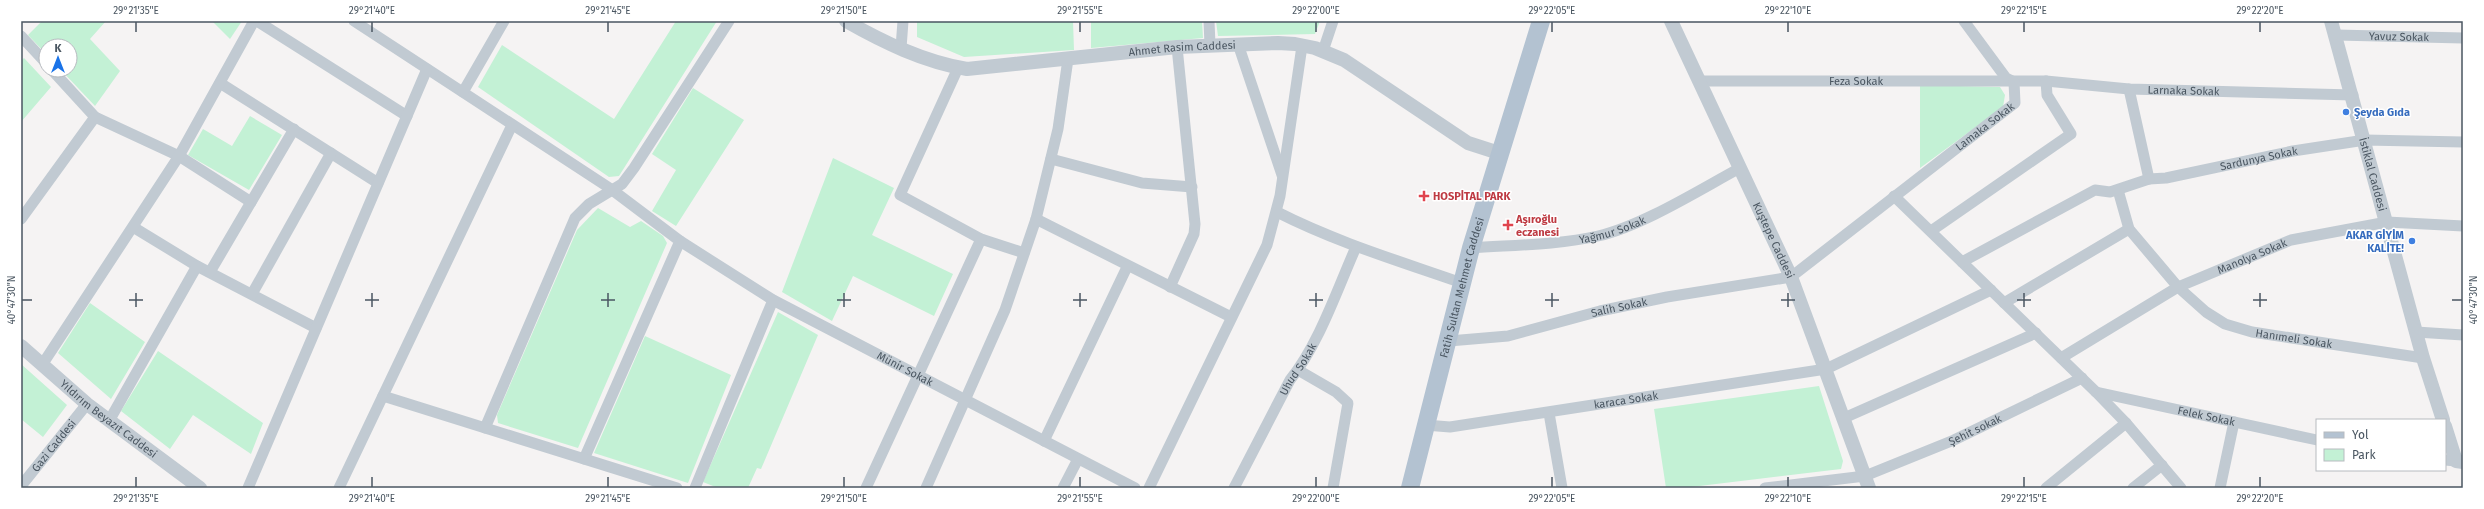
<svg xmlns="http://www.w3.org/2000/svg" width="2484" height="509" viewBox="0 0 2484 509" font-family="'Fira Sans',sans-serif">
<style>
.green{fill:#c3f1d5}
.lines{fill:none;stroke-linecap:round;stroke-linejoin:round}
.minor{stroke:#c1cad2;stroke-width:11}
.tertiary{stroke:#c1cad2;stroke-width:14}
.primary{stroke:#b3c2d1;stroke-width:18}
.ticks{fill:none;stroke:#4a5661;stroke-width:1.5}
.shop-dot{fill:#3f7fe0;stroke:#fff;stroke-width:1.5}
.health-dot{fill:#e0444e;stroke:#fff;stroke-width:1.5}
.labels{text-anchor:middle;dominant-baseline:central;stroke-width:3;stroke-linejoin:round;paint-order:stroke}
.street-label{font-size:11px;fill:#4a5661;stroke:#fff}
.shop-label{font-size:11px;font-weight:bold;fill:#366cbe;stroke:#fff;text-anchor:start}
.health-label{font-size:11px;font-weight:bold;fill:#be3a42;stroke:#fff;text-anchor:start}
.neatline{fill:none;stroke:#4a5661;stroke-width:1.5}
.ticks-label{font-size:10px;text-anchor:middle;fill:#4a5661}
</style>
<rect width="100%" height="100%" fill="#f5f3f3"/>
<path class="green" d="M 42,21 L 106,21 L 90,39 L 120,71 L 95,106 L 61,70 L 70,70 L 70,46 L 46,46 L 46,54 L 28,35 Z
M 212,21 L 242,21 L 230,39 Z
M 676,21 L 717,21 L 619,176 L 609,177 L 478,87 L 502,45 L 614,119 Z
M 917,21 L 1073,21 L 1074,50 L 964,57 L 917,37 Z
M 1091,21 L 1202,21 L 1203,38 L 1091,48 Z
M 1216,21 L 1320,21 L 1315,34 L 1218,36 Z
M 24,58 L 51,87 L 21,122 L 21,61 Z
M 1920,85 L 2000,87 L 2005,95 L 2003,107 L 1920,168 Z
M 693,88 L 744,120 L 676,226 L 652,211 L 676,170 L 652,154 Z
M 250,116 L 282,135 L 249,190 L 188,155 L 203,129 L 232,146 Z
M 833,158 L 894,188 L 872,235 L 953,274 L 934,316 L 853,276 L 832,321 L 782,292 Z
M 598,208 L 630,227 L 641,221 L 663,236 L 667,243 L 578,448 L 498,423 L 497,415 L 577,230 Z
M 90,303 L 145,342 L 111,399 L 58,353 Z
M 778,312 L 818,335 L 761,469 L 757,468 L 748,488 L 718,488 L 703,482 Z
M 645,336 L 731,375 L 688,483 L 594,453 Z
M 158,351 L 263,423 L 251,454 L 193,415 L 170,449 L 121,411 Z
M 21,364 L 67,405 L 43,437 L 21,419 Z
M 1819,386 L 1843,461 L 1841,469 L 1683,488 L 1666,488 L 1654,409 Z"/>
<g class="lines">
<g class="minor">
<path d="M 257,21 L 407,116"/>
<path d="M 354,21 L 611,189 L 680,241 L 584,459"/>
<path d="M 1209,21 L 1210,45"/>
<path d="M 1964,21 L 2006,78 L 2014,82"/>
<path id="s1" d="M 2336,35 L 2463,38"/>
<path d="M 21,36 L 46,63"/>
<path d="M 1238,44 L 1282,175"/>
<path d="M 901,48 L 903,21"/>
<path d="M 1323,51 L 1333,21"/>
<path d="M 958,68 L 900,195 L 981,239 L 1024,253"/>
<path d="M 52,70 L 95,117 L 179,156 L 251,202"/>
<path id="s2" d="M 1699,81 L 2046,81 L 2129,89 L 2353,95"/>
<path d="M 220,83 L 378,183"/>
<path id="s3" d="M 2129,89 L 2149,179 L 2166,178 L 2293,151 L 2365,140 L 2463,142"/>
<path d="M 463,92 L 504,21"/>
<path d="M 1051,159 L 1142,183 L 1192,187"/>
<path id="s4" d="M 2118,190 L 2129,229 L 2178,287 L 2206,312 L 2225,324 L 2252,332 L 2423,358"/>
<path d="M 1894,196 L 2096,392 L 2126,423 L 2181,488"/>
<path d="M 1277,212 C 1336,242 1399,261 1462,283"/>
<path d="M 21,219 L 95,117"/>
<path d="M 1036,219 L 1231,317"/>
<path d="M 133,227 L 197,266 L 316,328"/>
<path d="M 1931,231 L 2071,134 L 2047,95 L 2046,81"/>
<path id="s5" d="M 680,241 L 773,300 L 1135,488"/>
<path id="s6" d="M 1471,248 C 1513,245 1557,245 1598,236 C 1642,226 1699,190 1740,168"/>
<path d="M 1962,262 L 2095,190 L 2110,192 L 2149,179"/>
<path d="M 210,272 L 294,129"/>
<path d="M 1170,287 L 1194,234 L 1195,224 L 1177,47"/>
<path d="M 252,294 L 331,153"/>
<path d="M 2004,303 L 2129,229"/>
<path d="M 2416,332 L 2463,335"/>
<path id="s7" d="M 1449,341 L 1508,336 L 1600,311 L 1667,297 L 1791,277 L 2015,103 L 2014,82"/>
<path id="s8" d="M 2061,358 L 2178,287 L 2291,240 L 2387,222 L 2463,226"/>
<path d="M 42,365 L 179,156 L 254,21"/>
<path d="M 1298,370 L 1336,392 L 1348,403 L 1333,488"/>
<path id="s9" d="M 2096,392 L 2317,440"/>
<path d="M 383,396 L 677,488"/>
<path d="M 1549,413 L 1562,488"/>
<path d="M 1844,418 L 2036,333"/>
<path d="M 109,421 L 197,266"/>
<path id="s10" d="M 1425,425 L 1450,427 L 1826,369 L 1991,290"/>
<path d="M 485,428 L 575,218 L 589,204 L 622,184 L 634,168 L 729,21"/>
<path d="M 1044,441 L 1127,267"/>
<path d="M 2445,460 L 2456,461"/>
<path id="s11" d="M 21,486 L 87,404"/>
<path d="M 248,488 L 427,69"/>
<path d="M 339,488 L 512,125"/>
<path d="M 695,488 L 773,300"/>
<path d="M 866,488 L 981,239"/>
<path d="M 926,488 L 1005,310 L 1036,219 L 1058,129 L 1068,59"/>
<path d="M 1063,488 L 1078,459"/>
<path d="M 1149,488 L 1267,245 L 1280,196 L 1302,46"/>
<path id="s12" d="M 1234,488 L 1290,380 C 1319,344 1337,290 1356,247"/>
<path id="s13" d="M 1765,488 L 1865,476 L 1954,440 L 2082,378"/>
<path d="M 2046,488 L 2126,423"/>
<path d="M 2133,488 L 2162,465"/>
<path d="M 2220,488 L 2234,422"/>
</g>
<g class="tertiary">
<path id="s14" d="M 846,21 C 883,42 924,62 967,69 L 1177,47 L 1278,43 L 1295,44 L 1315,48 L 1344,60 L 1468,143 L 1499,153"/>
<path id="s15" d="M 1671,21 L 1791,277 L 1869,488"/>
<path id="s16" d="M 2331,21 L 2423,358 L 2443,420"/>
<path id="s17" d="M 21,346 L 87,404 L 200,488"/>
<path d="M 2445,426 L 2456,461 L 2463,462"/>
</g>
<path class="primary" id="s18" d="M 1410,488 L 1471,248 L 1541,21"/>
</g>
<path class="ticks" d="M 136,22 L 136,32M 372,22 L 372,32M 608,22 L 608,32M 844,22 L 844,32M 1080,22 L 1080,32M 1316,22 L 1316,32M 1552,22 L 1552,32M 1788,22 L 1788,32M 2024,22 L 2024,32M 2260,22 L 2260,32M 136,293 L 136,307M 372,293 L 372,307M 608,293 L 608,307M 844,293 L 844,307M 1080,293 L 1080,307M 1316,293 L 1316,307M 1552,293 L 1552,307M 1788,293 L 1788,307M 2024,293 L 2024,307M 2260,293 L 2260,307M 22,300 L 32,300M 129,300 L 143,300M 365,300 L 379,300M 601,300 L 615,300M 837,300 L 851,300M 1073,300 L 1087,300M 1309,300 L 1323,300M 1545,300 L 1559,300M 1781,300 L 1795,300M 2017,300 L 2031,300M 2253,300 L 2267,300M 2452,300 L 2462,300M 136,477 L 136,487M 372,477 L 372,487M 608,477 L 608,487M 844,477 L 844,487M 1080,477 L 1080,487M 1316,477 L 1316,487M 1552,477 L 1552,487M 1788,477 L 1788,487M 2024,477 L 2024,487M 2260,477 L 2260,487"/>
<g class="shop-dot">
<circle cx="2346" cy="112" r="4"/>
<circle cx="2412" cy="241" r="4"/>
</g>
<g class="health-dot">
<path d="M1422 190h4v4h4v4h-4v4h-4v-4h-4v-4h4z"/>
<path d="M1506 219h4v4h4v4h-4v4h-4v-4h-4v-4h4z"/>
</g>
<g class="labels">
<g class="street-label">
<text stroke="none"><textPath href="#s1" startOffset="63">Yavuz Sokak</textPath></text>
<text stroke="none"><textPath href="#s14" startOffset="347">Ahmet Rasim Caddesi</textPath></text>
<text stroke="none"><textPath href="#s2" startOffset="157">Feza Sokak</textPath></text>
<text stroke="none"><textPath href="#s2" startOffset="485">Larnaka Sokak</textPath></text>
<text stroke="none"><textPath href="#s7" startOffset="594">Lamaka Sokak</textPath></text>
<text stroke="none"><textPath href="#s3" startOffset="204">Sardunya Sokak</textPath></text>
<text stroke="none"><textPath href="#s16" startOffset="159">İstiklal Caddesi</textPath></text>
<text stroke="none"><textPath href="#s6" startOffset="143">Yağmur Sokak</textPath></text>
<text stroke="none"><textPath href="#s15" startOffset="242">Kuştepe Caddesi</textPath></text>
<text stroke="none"><textPath href="#s8" startOffset="217">Manolya Sokak</textPath></text>
<text stroke="none"><textPath href="#s18" startOffset="207">Fatih Sultan Mehmet Caddesi</textPath></text>
<text stroke="none"><textPath href="#s7" startOffset="174">Salih Sokak</textPath></text>
<text stroke="none"><textPath href="#s4" startOffset="247">Hanımeli Sokak</textPath></text>
<text stroke="none"><textPath href="#s12" startOffset="135">Uhud Sokak</textPath></text>
<text stroke="none"><textPath href="#s5" startOffset="259">Münir Sokak</textPath></text>
<text stroke="none"><textPath href="#s10" startOffset="203">karaca Sokak</textPath></text>
<text stroke="none"><textPath href="#s9" startOffset="113">Felek Sokak</textPath></text>
<text stroke="none"><textPath href="#s17" startOffset="114">Yıldırım Beyazıt Caddesi</textPath></text>
<text stroke="none"><textPath href="#s13" startOffset="220">Şehit sokak</textPath></text>
<text stroke="none"><textPath href="#s11" startOffset="52">Gazi Caddesi</textPath></text>
</g>
<g class="shop-label">
<text x="2354" y="112">Şeyda Gıda</text>
<text x="2404" y="235" text-anchor="end">AKAR GİYİM<tspan x="2404" dy="13">KALİTE!</tspan></text>
</g>
<g class="health-label">
<text x="1433" y="196">HOSPİTAL PARK</text>
<text x="1516" y="219">Aşıroğlu<tspan x="1516" dy="13">eczanesi</tspan></text>
</g>
</g>
<rect width="2484" height="509" fill="none" stroke="#ffffff" stroke-width="44"/>
<rect x="2316" y="419" width="130" height="52" fill="#ffffff" stroke="#b7bbc0"/>
<rect x="2324" y="432" width="20" height="6" fill="#b3c2d1" stroke="#b7bbc0"/>
<text x="2352" y="439" font-size="12" fill="#4a5661">Yol</text>
<rect x="2324" y="449" width="20" height="12" fill="#c3f1d5" stroke="#b7bbc0"/>
<text x="2352" y="459" font-size="12" fill="#4a5661">Park</text>
<g transform="translate(58 58)"><circle r="19" fill="#ffffff" stroke="#b7bbc0"/>
<path d="M0-3L7 15L0 10L-7 15Z" fill="#1a73e8"/>
<text y="-6" font-size="11" font-weight="bold" text-anchor="middle" fill="#4a5661">K</text>
</g>
<rect x="22" y="22" width="2440" height="465" class="neatline"/>
<g class="ticks-label">
<text x="136" y="14">29°21'35"E</text>
<text x="372" y="14">29°21'40"E</text>
<text x="608" y="14">29°21'45"E</text>
<text x="844" y="14">29°21'50"E</text>
<text x="1080" y="14">29°21'55"E</text>
<text x="1316" y="14">29°22'00"E</text>
<text x="1552" y="14">29°22'05"E</text>
<text x="1788" y="14">29°22'10"E</text>
<text x="2024" y="14">29°22'15"E</text>
<text x="2260" y="14">29°22'20"E</text>
<text transform="translate(11 300) rotate(-90)" y="4">40°47'30"N</text>
<text transform="translate(2473 300) rotate(-90)" y="4">40°47'30"N</text>
<text x="136" y="502">29°21'35"E</text>
<text x="372" y="502">29°21'40"E</text>
<text x="608" y="502">29°21'45"E</text>
<text x="844" y="502">29°21'50"E</text>
<text x="1080" y="502">29°21'55"E</text>
<text x="1316" y="502">29°22'00"E</text>
<text x="1552" y="502">29°22'05"E</text>
<text x="1788" y="502">29°22'10"E</text>
<text x="2024" y="502">29°22'15"E</text>
<text x="2260" y="502">29°22'20"E</text>
</g>
</svg>
